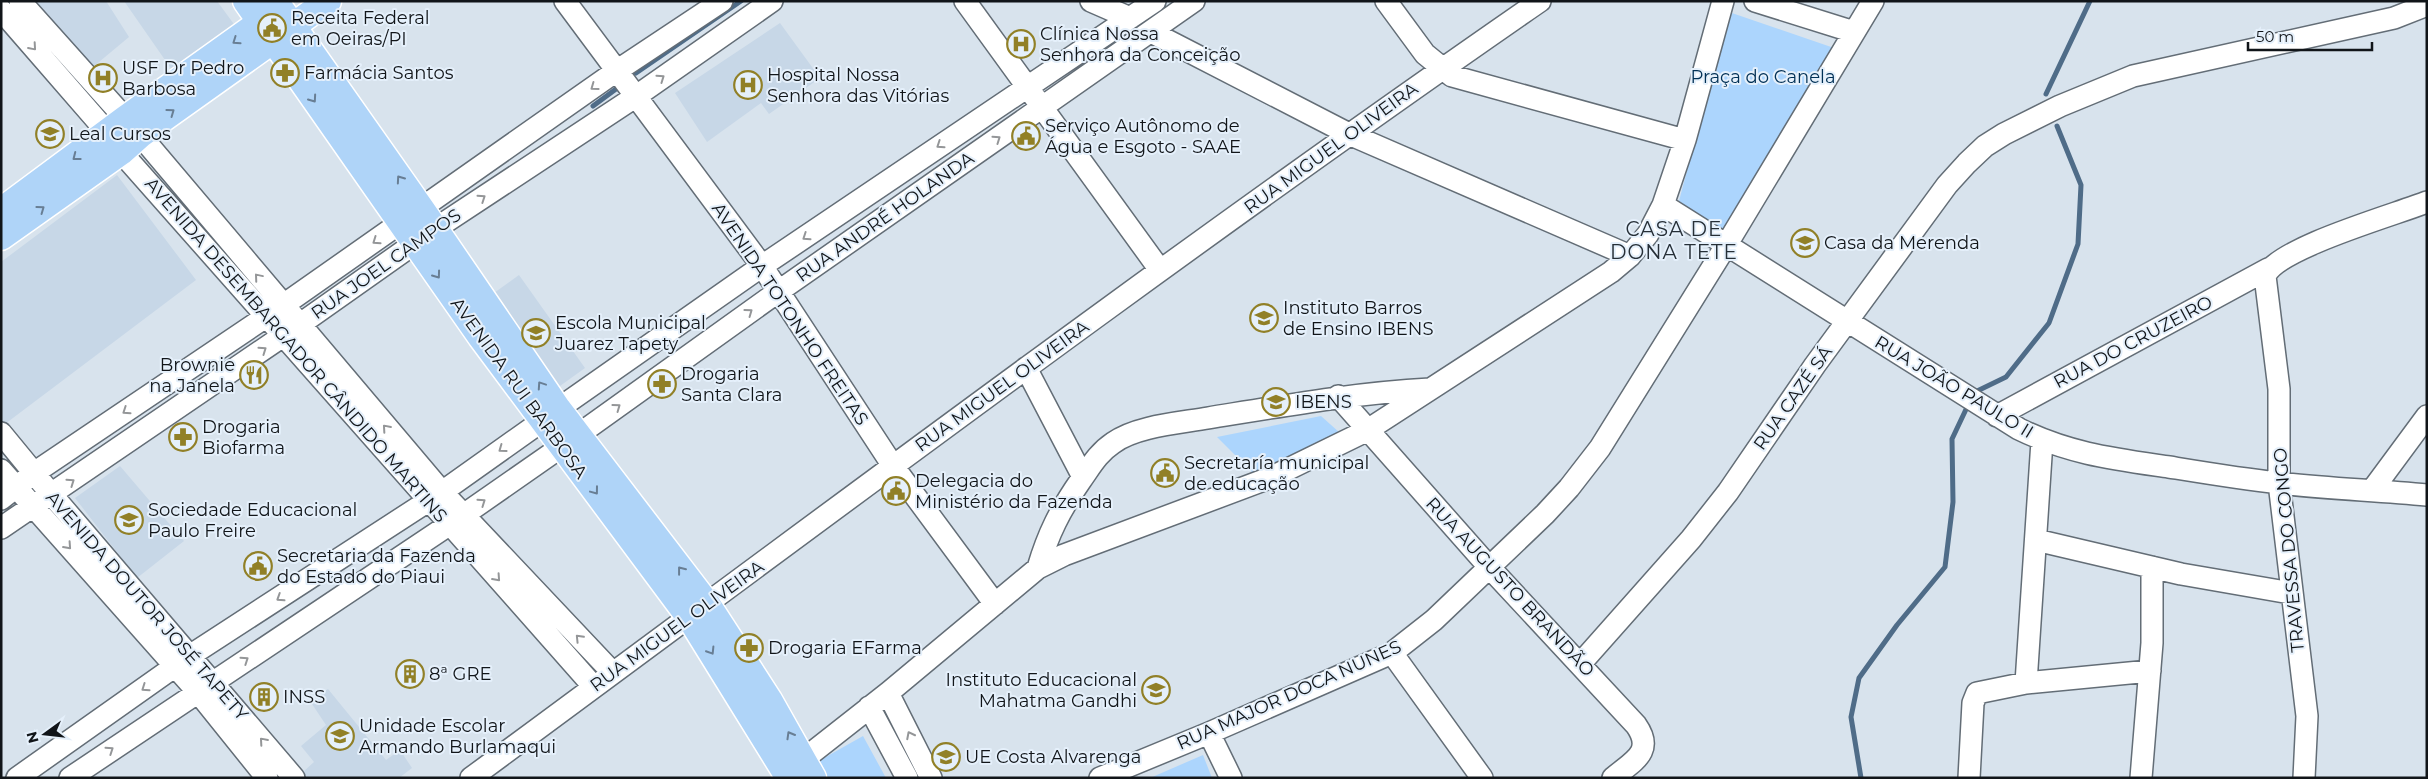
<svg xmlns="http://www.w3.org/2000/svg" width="2428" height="779" viewBox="0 0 2428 779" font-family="Montserrat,sans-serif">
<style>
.built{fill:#c7d7e7}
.green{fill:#acd5fd}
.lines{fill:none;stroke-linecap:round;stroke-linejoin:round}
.stream{stroke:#4f6c88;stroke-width:5}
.minor-casing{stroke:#636d76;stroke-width:24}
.major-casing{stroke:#fff;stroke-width:29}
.minor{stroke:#fff;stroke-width:21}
.major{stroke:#afd4f8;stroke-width:26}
.oneway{stroke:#687e94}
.oneway2{stroke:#949698}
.labels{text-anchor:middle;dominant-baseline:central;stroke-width:4;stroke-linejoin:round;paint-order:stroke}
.poi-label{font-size:18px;fill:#111519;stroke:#e5f0fb;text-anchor:start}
.park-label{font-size:18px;fill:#003055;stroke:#e5f0fb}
.street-label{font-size:18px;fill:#111519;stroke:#e5f0fb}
.quarter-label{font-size:20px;letter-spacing:1px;fill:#262f37;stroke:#e5f0fb}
</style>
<rect width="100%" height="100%" fill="#d8e3ed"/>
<path class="built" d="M 25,1 L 106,1 L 129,37 L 87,72 Z
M 124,1 L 217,1 L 236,27 L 172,70 Z
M 780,23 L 820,78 L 769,114 L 761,103 L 707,142 L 675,93 Z
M 117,175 L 196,280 L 1,427 L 1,262 Z
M 519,275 L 585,368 L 553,391 L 487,298 Z
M 120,466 L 184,541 L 137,578 L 75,498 Z
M 328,689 L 386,760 L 400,750 L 412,768 L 399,778 L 307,778 L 303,772 L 314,762 L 301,746 L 326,725 L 310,701 Z"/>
<path class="green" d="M 1729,12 L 1837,49 L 1726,236 L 1679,201 Z
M 1321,416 L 1349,441 L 1258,478 L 1217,437 Z
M 863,736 L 886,778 L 814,778 L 808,767 Z
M 1203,755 L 1212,778 L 1150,778 Z"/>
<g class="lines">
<path class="stream" d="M 636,73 L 741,1
M 2046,94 L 2090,1
M 593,106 L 616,89
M 1973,393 L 2006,377 L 2049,323 L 2078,244 L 2081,185 L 2057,126
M 1861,778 L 1851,717 L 1859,678 L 1897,625 L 1945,567 L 1953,502 L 1952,439 L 1969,403"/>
<defs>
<path id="minor" d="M 20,1 L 140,135 L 442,492 L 613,673
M 565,1 L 762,266 L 893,466 L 995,604
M 965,1 L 1160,270
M 1091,1 L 1130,18
M 1386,1 L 1425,54 L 1452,76 L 1685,140
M 1755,1 L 1854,32
M 1,10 L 107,132 L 121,152 L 594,687
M 1151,32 L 1349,134 L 1630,256
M 1663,205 L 2019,429 C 2070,454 2114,459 2169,467 C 2206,473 2242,479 2279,483 C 2328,489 2377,490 2427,495
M 1026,368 L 1083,477
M 1338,396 L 1490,568 L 1636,725 C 1655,752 1633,761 1613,778
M 558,409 L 762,266 L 1155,1
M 1997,416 L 2268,269
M 1,433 L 52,495 L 294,778
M 578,435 L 779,291 L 1194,1
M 1,470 L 197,691 L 267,778
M 2373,489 L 2427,416
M 1,499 L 34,473 L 282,306 L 615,72 L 722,1
M 1,528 L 299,325 L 435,229 L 635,97 L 772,1
M 2036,540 L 2181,574 L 2291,593
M 1038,568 C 1048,534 1060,510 1081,480 C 1091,466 1098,453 1113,443 C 1136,426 1180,423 1208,418 C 1282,406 1355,393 1430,389
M 1392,653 L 1482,778
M 1581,663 L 1691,539 L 1728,492 L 1815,365 L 1947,185 L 1967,163 L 1985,146 L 2004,134 L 2060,106 L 2133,76 L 2394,18 L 2427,5
M 2026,683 L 2042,441
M 888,693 L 931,778
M 869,707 L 907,778
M 1209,733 L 1231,778
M 790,770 L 888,693 L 1038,568 L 1064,555 L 1272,477 L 1366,431 L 1611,272 L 1630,256 L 1648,234 L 1663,205 L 1685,140 L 1723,1
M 17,778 L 191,655 L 442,492 L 542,421
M 70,778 L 462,516 L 561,447
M 471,778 C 825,517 1177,252 1540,1
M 1100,778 L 1209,733 L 1392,653 L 1434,620 L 1545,514 L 1569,488 L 1600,448 L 1727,244 L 1873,1
M 1969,778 L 1973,703 L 1977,693 L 2026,683 L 2150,671
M 2141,778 L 2152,643 L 2152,567
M 2304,778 L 2307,716 L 2279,483 L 2279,389 L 2265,276 C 2277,248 2394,215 2427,202"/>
<path id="major" d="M 246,1 L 481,337 L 690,618 L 789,778
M 275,1 L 422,210 L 558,409 L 707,604 L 769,700 L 813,778
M 1,211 L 125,119 L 275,12
M 1,237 L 121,152 L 140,135 L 328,1"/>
</defs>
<use href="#minor" class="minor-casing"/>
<use href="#major" class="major-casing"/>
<use href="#minor" class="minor"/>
<use href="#major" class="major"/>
</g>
<defs><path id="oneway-chevron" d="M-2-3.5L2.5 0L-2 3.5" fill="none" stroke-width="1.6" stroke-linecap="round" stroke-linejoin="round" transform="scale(1.25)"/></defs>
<g class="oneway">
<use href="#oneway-chevron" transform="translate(236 41) rotate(145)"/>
<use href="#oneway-chevron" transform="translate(313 99) rotate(55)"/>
<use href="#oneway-chevron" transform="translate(171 112) rotate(-36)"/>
<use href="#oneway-chevron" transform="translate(76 157) rotate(142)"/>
<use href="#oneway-chevron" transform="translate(400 179) rotate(-125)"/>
<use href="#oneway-chevron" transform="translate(41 209) rotate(-36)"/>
<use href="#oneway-chevron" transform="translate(437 275) rotate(54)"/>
<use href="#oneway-chevron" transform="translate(541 385) rotate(-124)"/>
<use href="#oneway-chevron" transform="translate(595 491) rotate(53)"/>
<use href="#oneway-chevron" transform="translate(681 570) rotate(-128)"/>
<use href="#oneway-chevron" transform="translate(711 651) rotate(58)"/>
<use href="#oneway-chevron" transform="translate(790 735) rotate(-120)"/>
</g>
<g class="oneway2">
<use href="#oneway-chevron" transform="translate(33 47) rotate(49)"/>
<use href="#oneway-chevron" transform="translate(661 78) rotate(-35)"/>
<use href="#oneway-chevron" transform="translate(594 87) rotate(144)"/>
<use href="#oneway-chevron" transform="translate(997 139) rotate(-35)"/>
<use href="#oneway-chevron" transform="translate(940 145) rotate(146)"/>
<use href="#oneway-chevron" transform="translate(482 198) rotate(-34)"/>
<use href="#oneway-chevron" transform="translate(806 237) rotate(146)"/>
<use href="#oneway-chevron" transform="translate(376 241) rotate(145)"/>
<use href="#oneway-chevron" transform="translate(258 277) rotate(-130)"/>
<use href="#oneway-chevron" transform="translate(749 312) rotate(-36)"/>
<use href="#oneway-chevron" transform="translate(263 350) rotate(-35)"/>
<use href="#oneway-chevron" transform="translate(617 407) rotate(-36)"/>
<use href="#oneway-chevron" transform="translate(126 411) rotate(146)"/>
<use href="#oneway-chevron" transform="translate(386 428) rotate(-131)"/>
<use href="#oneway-chevron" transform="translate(502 449) rotate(144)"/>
<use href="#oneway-chevron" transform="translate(71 482) rotate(-35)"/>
<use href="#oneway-chevron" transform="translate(482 502) rotate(-35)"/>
<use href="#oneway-chevron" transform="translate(68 546) rotate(48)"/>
<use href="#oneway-chevron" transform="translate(497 578) rotate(48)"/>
<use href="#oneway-chevron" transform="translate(280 598) rotate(147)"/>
<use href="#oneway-chevron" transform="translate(579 638) rotate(-134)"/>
<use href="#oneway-chevron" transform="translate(245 660) rotate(-34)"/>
<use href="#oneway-chevron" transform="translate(145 688) rotate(145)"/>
<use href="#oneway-chevron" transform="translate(910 735) rotate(-117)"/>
<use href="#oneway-chevron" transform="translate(263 741) rotate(-131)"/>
<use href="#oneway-chevron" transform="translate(110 750) rotate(-34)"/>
</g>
<defs>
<symbol id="civic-ring" viewBox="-11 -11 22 22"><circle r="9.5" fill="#e5f0fb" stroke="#918027" stroke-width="1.5"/><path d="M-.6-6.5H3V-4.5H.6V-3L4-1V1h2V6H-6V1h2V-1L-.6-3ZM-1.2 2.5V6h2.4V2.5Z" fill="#918027"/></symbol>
<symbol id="hospital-ring" viewBox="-11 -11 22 22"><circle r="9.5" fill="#e5f0fb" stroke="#918027" stroke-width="1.5"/><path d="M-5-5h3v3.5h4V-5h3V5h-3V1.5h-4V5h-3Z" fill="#918027"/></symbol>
<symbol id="pharmacy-ring" viewBox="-11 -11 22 22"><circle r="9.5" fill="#e5f0fb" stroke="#918027" stroke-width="1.5"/><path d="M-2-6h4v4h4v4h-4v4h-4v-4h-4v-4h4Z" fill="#918027"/></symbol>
<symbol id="school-ring" viewBox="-11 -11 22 22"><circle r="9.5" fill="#e5f0fb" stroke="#918027" stroke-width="1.5"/><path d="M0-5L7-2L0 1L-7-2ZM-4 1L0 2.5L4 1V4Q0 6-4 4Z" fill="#918027"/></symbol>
<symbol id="restaurant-ring" viewBox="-11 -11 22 22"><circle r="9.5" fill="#e5f0fb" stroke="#918027" stroke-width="1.5"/><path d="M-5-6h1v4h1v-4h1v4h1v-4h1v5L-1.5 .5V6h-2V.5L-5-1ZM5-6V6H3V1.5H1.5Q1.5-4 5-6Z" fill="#918027"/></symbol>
<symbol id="building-ring" viewBox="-11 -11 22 22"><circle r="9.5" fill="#e5f0fb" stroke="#918027" stroke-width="1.5"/><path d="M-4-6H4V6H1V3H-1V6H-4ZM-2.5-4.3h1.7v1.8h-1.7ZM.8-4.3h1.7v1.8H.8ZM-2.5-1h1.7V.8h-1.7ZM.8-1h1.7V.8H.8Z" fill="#918027"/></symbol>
</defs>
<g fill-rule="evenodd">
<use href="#civic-ring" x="256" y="12" width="32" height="32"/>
<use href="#hospital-ring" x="1005" y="28" width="32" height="32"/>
<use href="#pharmacy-ring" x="269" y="57" width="32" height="32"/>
<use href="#hospital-ring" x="87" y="62" width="32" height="32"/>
<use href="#hospital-ring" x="732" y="69" width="32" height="32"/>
<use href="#school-ring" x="34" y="118" width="32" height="32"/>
<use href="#civic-ring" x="1010" y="120" width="32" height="32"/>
<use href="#school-ring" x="1789" y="227" width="32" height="32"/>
<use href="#school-ring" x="1248" y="302" width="32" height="32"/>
<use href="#school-ring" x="520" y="317" width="32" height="32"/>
<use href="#restaurant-ring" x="238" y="359" width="32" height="32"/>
<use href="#pharmacy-ring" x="646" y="368" width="32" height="32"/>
<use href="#school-ring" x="1260" y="386" width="32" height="32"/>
<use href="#pharmacy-ring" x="167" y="421" width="32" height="32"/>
<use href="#civic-ring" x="1149" y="457" width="32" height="32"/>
<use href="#civic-ring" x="880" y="475" width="32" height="32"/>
<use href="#school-ring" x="113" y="504" width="32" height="32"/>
<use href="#civic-ring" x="242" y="550" width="32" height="32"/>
<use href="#pharmacy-ring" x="733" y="632" width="32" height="32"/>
<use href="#building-ring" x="394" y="658" width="32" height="32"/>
<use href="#school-ring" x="1140" y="674" width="32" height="32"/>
<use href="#building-ring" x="248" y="681" width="32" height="32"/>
<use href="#school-ring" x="324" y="720" width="32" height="32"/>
<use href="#school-ring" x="930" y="741" width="32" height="32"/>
</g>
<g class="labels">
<g class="poi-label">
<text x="291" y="18">Receita Federal<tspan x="291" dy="21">em Oeiras/PI</tspan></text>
<text x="1040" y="34">Clínica Nossa<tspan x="1040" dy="21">Senhora da Conceição</tspan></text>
<text x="122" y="68">USF Dr Pedro<tspan x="122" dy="21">Barbosa</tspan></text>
<text x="304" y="73">Farmácia Santos</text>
<text x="767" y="75">Hospital Nossa<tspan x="767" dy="21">Senhora das Vitórias</tspan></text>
<text x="1045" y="126">Serviço Autônomo de<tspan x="1045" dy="21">Água e Esgoto - SAAE</tspan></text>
<text x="69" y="134">Leal Cursos</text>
<text x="1824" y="243">Casa da Merenda</text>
<text x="1283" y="308">Instituto Barros<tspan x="1283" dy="21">de Ensino IBENS</tspan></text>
<text x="555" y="323">Escola Municipal<tspan x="555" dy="21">Juarez Tapety</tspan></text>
<text x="235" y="365" text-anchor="end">Brownie<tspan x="235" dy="21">na Janela</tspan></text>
<text x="681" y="374">Drogaria<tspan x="681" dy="21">Santa Clara</tspan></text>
<text x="1295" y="402">IBENS</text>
<text x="202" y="427">Drogaria<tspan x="202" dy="21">Biofarma</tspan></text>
<text x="1184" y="463">Secretaría municipal<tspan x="1184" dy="21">de educação</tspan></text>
<text x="915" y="481">Delegacia do<tspan x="915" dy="21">Ministério da Fazenda</tspan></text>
<text x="148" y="510">Sociedade Educacional<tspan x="148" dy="21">Paulo Freire</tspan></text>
<text x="277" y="556">Secretaria da Fazenda<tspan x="277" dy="21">do Estado do Piaui</tspan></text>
<text x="768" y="648">Drogaria EFarma</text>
<text x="429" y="674">8ª GRE</text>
<text x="1137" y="680" text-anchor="end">Instituto Educacional<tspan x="1137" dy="21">Mahatma Gandhi</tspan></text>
<text x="283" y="697">INSS</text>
<text x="359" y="726">Unidade Escolar<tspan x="359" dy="21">Armando Burlamaqui</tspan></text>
<text x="965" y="757">UE Costa Alvarenga</text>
</g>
<g class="park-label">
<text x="1763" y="77">Praça do Canela</text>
</g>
<g class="street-label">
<text transform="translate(1331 148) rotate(-36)">RUA MIGUEL OLIVEIRA</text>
<text transform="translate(885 217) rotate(-35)">RUA ANDRÉ HOLANDA</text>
<text transform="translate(386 264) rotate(-35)">RUA JOEL CAMPOS</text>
<text transform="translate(790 314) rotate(56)">AVENIDA TOTONHO FREITAS</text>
<text transform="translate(2133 342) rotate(-28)">RUA DO CRUZEIRO</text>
<text transform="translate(296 350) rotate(49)">AVENIDA DESEMBARGADOR CÂNDIDO MARTINS</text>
<text transform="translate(1002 386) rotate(-36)">RUA MIGUEL OLIVEIRA</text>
<text transform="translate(1954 387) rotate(31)">RUA JOÃO PAULO II</text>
<text transform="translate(519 388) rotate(54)">AVENIDA RUI BARBOSA</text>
<text transform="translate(1793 398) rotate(-55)">RUA CAZÉ SÁ</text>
<text transform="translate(2289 550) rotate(-95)">TRAVESSA DO CONGO</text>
<text transform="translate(1510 587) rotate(47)">RUA AUGUSTO BRANDÃO</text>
<text transform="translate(147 606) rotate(49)">AVENIDA DOUTOR JOSÉ TAPETY</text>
<text transform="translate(677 626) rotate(-36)">RUA MIGUEL OLIVEIRA</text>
<text transform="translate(1289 695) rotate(-24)">RUA MAJOR DOCA NUNES</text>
</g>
<g class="quarter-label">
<text x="1674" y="229">CASA DE<tspan x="1674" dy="23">DONA TETE</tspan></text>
</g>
</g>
<rect width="2428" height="779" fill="none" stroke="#111519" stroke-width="5"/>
<g transform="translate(45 734) rotate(255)" stroke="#e5f0fb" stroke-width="4" paint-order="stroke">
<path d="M0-4L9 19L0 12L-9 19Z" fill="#111519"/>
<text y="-8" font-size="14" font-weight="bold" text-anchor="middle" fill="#111519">N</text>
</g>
<path d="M2248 42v8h124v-8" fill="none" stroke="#111519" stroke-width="2.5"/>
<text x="2256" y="42" font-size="15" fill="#111519" stroke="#e5f0fb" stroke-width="4" paint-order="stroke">50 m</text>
</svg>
